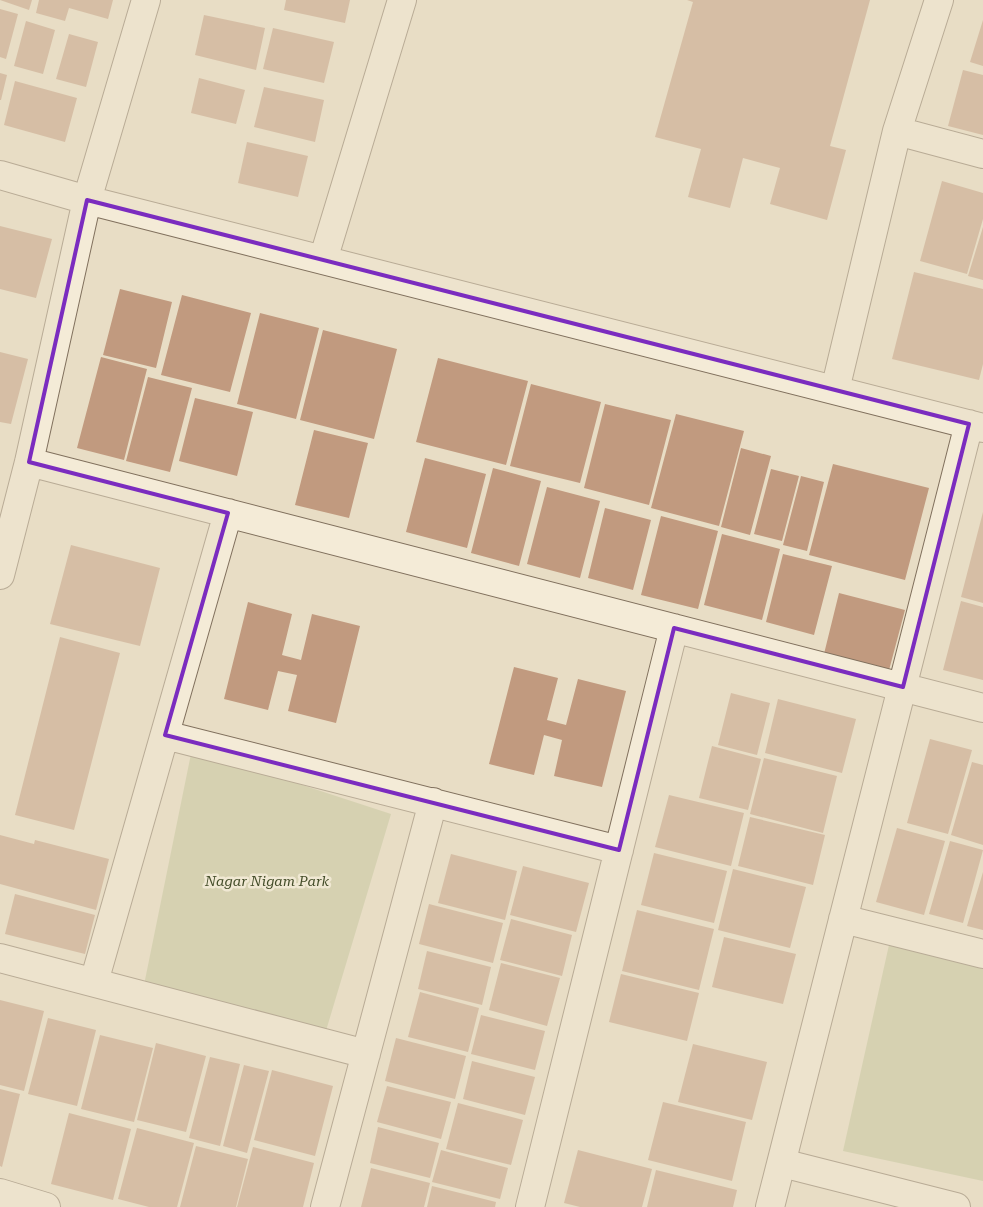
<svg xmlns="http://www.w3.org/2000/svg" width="983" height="1207" viewBox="0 0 983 1207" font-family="'Roboto Serif',serif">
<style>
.green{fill:#c0c49a}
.building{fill:#c19a7f}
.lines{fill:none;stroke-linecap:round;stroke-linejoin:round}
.minor-casing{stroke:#80705d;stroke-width:30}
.minor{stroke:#f4ebd7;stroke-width:28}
.marked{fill:none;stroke:#7b2cbf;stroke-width:4;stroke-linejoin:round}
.labels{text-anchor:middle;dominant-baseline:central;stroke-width:5;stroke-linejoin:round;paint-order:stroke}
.park-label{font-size:14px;font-style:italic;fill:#434c28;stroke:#f0e8d3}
</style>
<rect width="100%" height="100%" fill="#e8ddc5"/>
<path class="green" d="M 192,749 L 391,814 L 325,1034 L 144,985 Z
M 891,936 L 983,969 L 983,1181 L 843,1151 Z"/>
<path class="building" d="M 0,0 L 32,0 L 29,10 Z
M 39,0 L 113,0 L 108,19 L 69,8 L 65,21 L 36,13 Z
M 286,0 L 350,0 L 345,23 L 284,10 Z
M 687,0 L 870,0 L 830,146 L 846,150 L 827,220 L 770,204 L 780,168 L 743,158 L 730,208 L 688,197 L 701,149 L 655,137 L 693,2 Z
M 0,9 L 18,14 L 6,59 L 0,57 Z
M 204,15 L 265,28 L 256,70 L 195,55 Z
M 983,20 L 983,66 L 970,62 Z
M 26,21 L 55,30 L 43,74 L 14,66 Z
M 273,28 L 334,42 L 324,83 L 263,69 Z
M 69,34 L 98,42 L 86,87 L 56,79 Z
M 963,70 L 983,75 L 983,135 L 948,126 Z
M 0,73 L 7,75 L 1,100 L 0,100 Z
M 199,78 L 245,90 L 236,124 L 191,113 Z
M 15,81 L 77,98 L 65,142 L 4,125 Z
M 264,87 L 324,100 L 315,142 L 254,127 Z
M 247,142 L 308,156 L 298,197 L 238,183 Z
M 942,181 L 983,193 L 983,219 L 967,274 L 920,261 Z
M 0,226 L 52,239 L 36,298 L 0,289 Z
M 983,227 L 983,280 L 968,276 Z
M 914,272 L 983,289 L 983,364 L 979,380 L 892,359 Z
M 120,289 L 172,302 L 156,368 L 103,355 Z
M 182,295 L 251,313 L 230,392 L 161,375 Z
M 260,313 L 319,328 L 296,419 L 237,404 Z
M 323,330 L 397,349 L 374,439 L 300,420 Z
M 0,352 L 28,359 L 11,424 L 0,422 Z
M 101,357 L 147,369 L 124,460 L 77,448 Z
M 438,358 L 528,381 L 506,465 L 416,442 Z
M 148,377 L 192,388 L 170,472 L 126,461 Z
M 531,384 L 601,402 L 580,483 L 510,466 Z
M 195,398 L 253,412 L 237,476 L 179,461 Z
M 605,404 L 671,420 L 649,505 L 584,488 Z
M 676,414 L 744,431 L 719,526 L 651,508 Z
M 314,430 L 368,443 L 349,518 L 295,505 Z
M 741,448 L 771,456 L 750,535 L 721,527 Z
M 425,458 L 486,474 L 467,548 L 406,532 Z
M 833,464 L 929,488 L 905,580 L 809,555 Z
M 493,468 L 541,481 L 519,566 L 471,553 Z
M 771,469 L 799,476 L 782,541 L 754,534 Z
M 801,476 L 824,482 L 807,551 L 783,545 Z
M 547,487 L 600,501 L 580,578 L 527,564 Z
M 605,508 L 651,520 L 633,590 L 588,578 Z
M 983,512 L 983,603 L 961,597 Z
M 661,516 L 718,531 L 698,609 L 641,595 Z
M 722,534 L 780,549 L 762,620 L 704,605 Z
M 71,545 L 160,568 L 140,646 L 50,624 Z
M 783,554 L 832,566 L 814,635 L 766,622 Z
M 839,593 L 905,610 L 888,674 L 823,658 Z
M 961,601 L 983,607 L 983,680 L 943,670 Z
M 248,602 L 292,614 L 282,655 L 301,660 L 312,614 L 360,626 L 336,723 L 288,711 L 297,675 L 278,671 L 268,710 L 224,699 Z
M 60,637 L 120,653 L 74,830 L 15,815 Z
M 514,667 L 558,678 L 547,720 L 566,725 L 578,679 L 626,691 L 602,787 L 554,776 L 562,740 L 544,735 L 534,775 L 489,764 Z
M 731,693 L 770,703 L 757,755 L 718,745 Z
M 778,699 L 856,719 L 842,773 L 765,753 Z
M 930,739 L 972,750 L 948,834 L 907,823 Z
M 712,746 L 761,759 L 748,810 L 699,798 Z
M 764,758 L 837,776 L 823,833 L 750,814 Z
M 972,762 L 983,765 L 983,845 L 951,835 Z
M 669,795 L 744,813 L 731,866 L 655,847 Z
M 750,817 L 825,835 L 813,885 L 738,866 Z
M 897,828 L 945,841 L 924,915 L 876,902 Z
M 0,835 L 34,844 L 35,840 L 109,859 L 96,910 L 0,884 Z
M 950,841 L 983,850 L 963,923 L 929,914 Z
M 654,853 L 727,871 L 714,923 L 641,905 Z
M 451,854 L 517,871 L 505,920 L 438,903 Z
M 523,866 L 589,883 L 576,932 L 510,915 Z
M 733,869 L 806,887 L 790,948 L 718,930 Z
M 983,872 L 983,930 L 967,926 Z
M 15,894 L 95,915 L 85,954 L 5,934 Z
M 429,904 L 503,923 L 493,963 L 419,944 Z
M 637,910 L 714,929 L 699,990 L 622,971 Z
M 511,919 L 572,935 L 562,976 L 500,960 Z
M 724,937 L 796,954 L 783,1004 L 712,987 Z
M 427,951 L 491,967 L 482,1005 L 418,989 Z
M 501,963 L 560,978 L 547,1026 L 489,1010 Z
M 621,974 L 699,993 L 687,1041 L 609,1022 Z
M 420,992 L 479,1008 L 468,1052 L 408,1037 Z
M 0,1000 L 44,1011 L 24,1091 L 0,1085 Z
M 481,1015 L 545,1031 L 535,1070 L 471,1054 Z
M 48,1018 L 96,1030 L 77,1106 L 28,1094 Z
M 100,1035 L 153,1048 L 134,1122 L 81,1109 Z
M 396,1038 L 466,1056 L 455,1099 L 385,1081 Z
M 156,1043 L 206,1056 L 186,1132 L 137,1120 Z
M 693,1044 L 767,1062 L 752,1120 L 678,1102 Z
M 210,1057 L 240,1064 L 220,1146 L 189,1138 Z
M 472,1061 L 535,1077 L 525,1115 L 463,1099 Z
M 244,1065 L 269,1071 L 247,1153 L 223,1146 Z
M 272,1070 L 333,1086 L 315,1156 L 254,1140 Z
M 387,1086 L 451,1102 L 441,1139 L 377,1122 Z
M 0,1089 L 20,1094 L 2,1167 L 0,1166 Z
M 663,1102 L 746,1122 L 732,1181 L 648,1160 Z
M 458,1103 L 523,1120 L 511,1165 L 446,1149 Z
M 69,1113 L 131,1129 L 113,1200 L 51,1184 Z
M 378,1127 L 439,1143 L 430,1178 L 370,1163 Z
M 137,1128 L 194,1143 L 177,1207 L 149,1207 L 118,1199 Z
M 196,1146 L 248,1159 L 236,1207 L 180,1207 Z
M 253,1147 L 314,1163 L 303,1207 L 237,1207 Z
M 441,1150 L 508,1168 L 500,1199 L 432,1182 Z
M 578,1150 L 652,1169 L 642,1207 L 580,1207 L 564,1203 Z
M 371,1168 L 430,1183 L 424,1207 L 361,1207 Z
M 656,1170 L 737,1190 L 733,1207 L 647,1207 Z
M 432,1186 L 496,1202 L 495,1207 L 427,1207 Z"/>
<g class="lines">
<defs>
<path id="minor" d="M 897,131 L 983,154
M 0,175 L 87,200 L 983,428
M 323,260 L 402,0
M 835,390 L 897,131 L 939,0
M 29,462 L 983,708
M 0,575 L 29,462 L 87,200 L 146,0
M 165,735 L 619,850
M 843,919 L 983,954
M 0,958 L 366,1054
M 94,982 L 228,513
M 782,1163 L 956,1207
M 0,1193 L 46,1207
M 325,1207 L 433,802
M 530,1207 L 674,628
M 770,1207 L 969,424"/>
</defs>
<use href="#minor" class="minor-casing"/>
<use href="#minor" class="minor"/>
</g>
<path d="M0 0H983V1207H0ZM 87,200 L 969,424 L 903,687 L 674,628 L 619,850 L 165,735 L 228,513 L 29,462 Z" fill="#e8ddc5" fill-opacity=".55" fill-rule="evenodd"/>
<path class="marked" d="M 87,200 L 969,424 L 903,687 L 674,628 L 619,850 L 165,735 L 228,513 L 29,462 Z"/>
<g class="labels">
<g class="park-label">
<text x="267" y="881">Nagar Nigam Park</text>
</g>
</g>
</svg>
